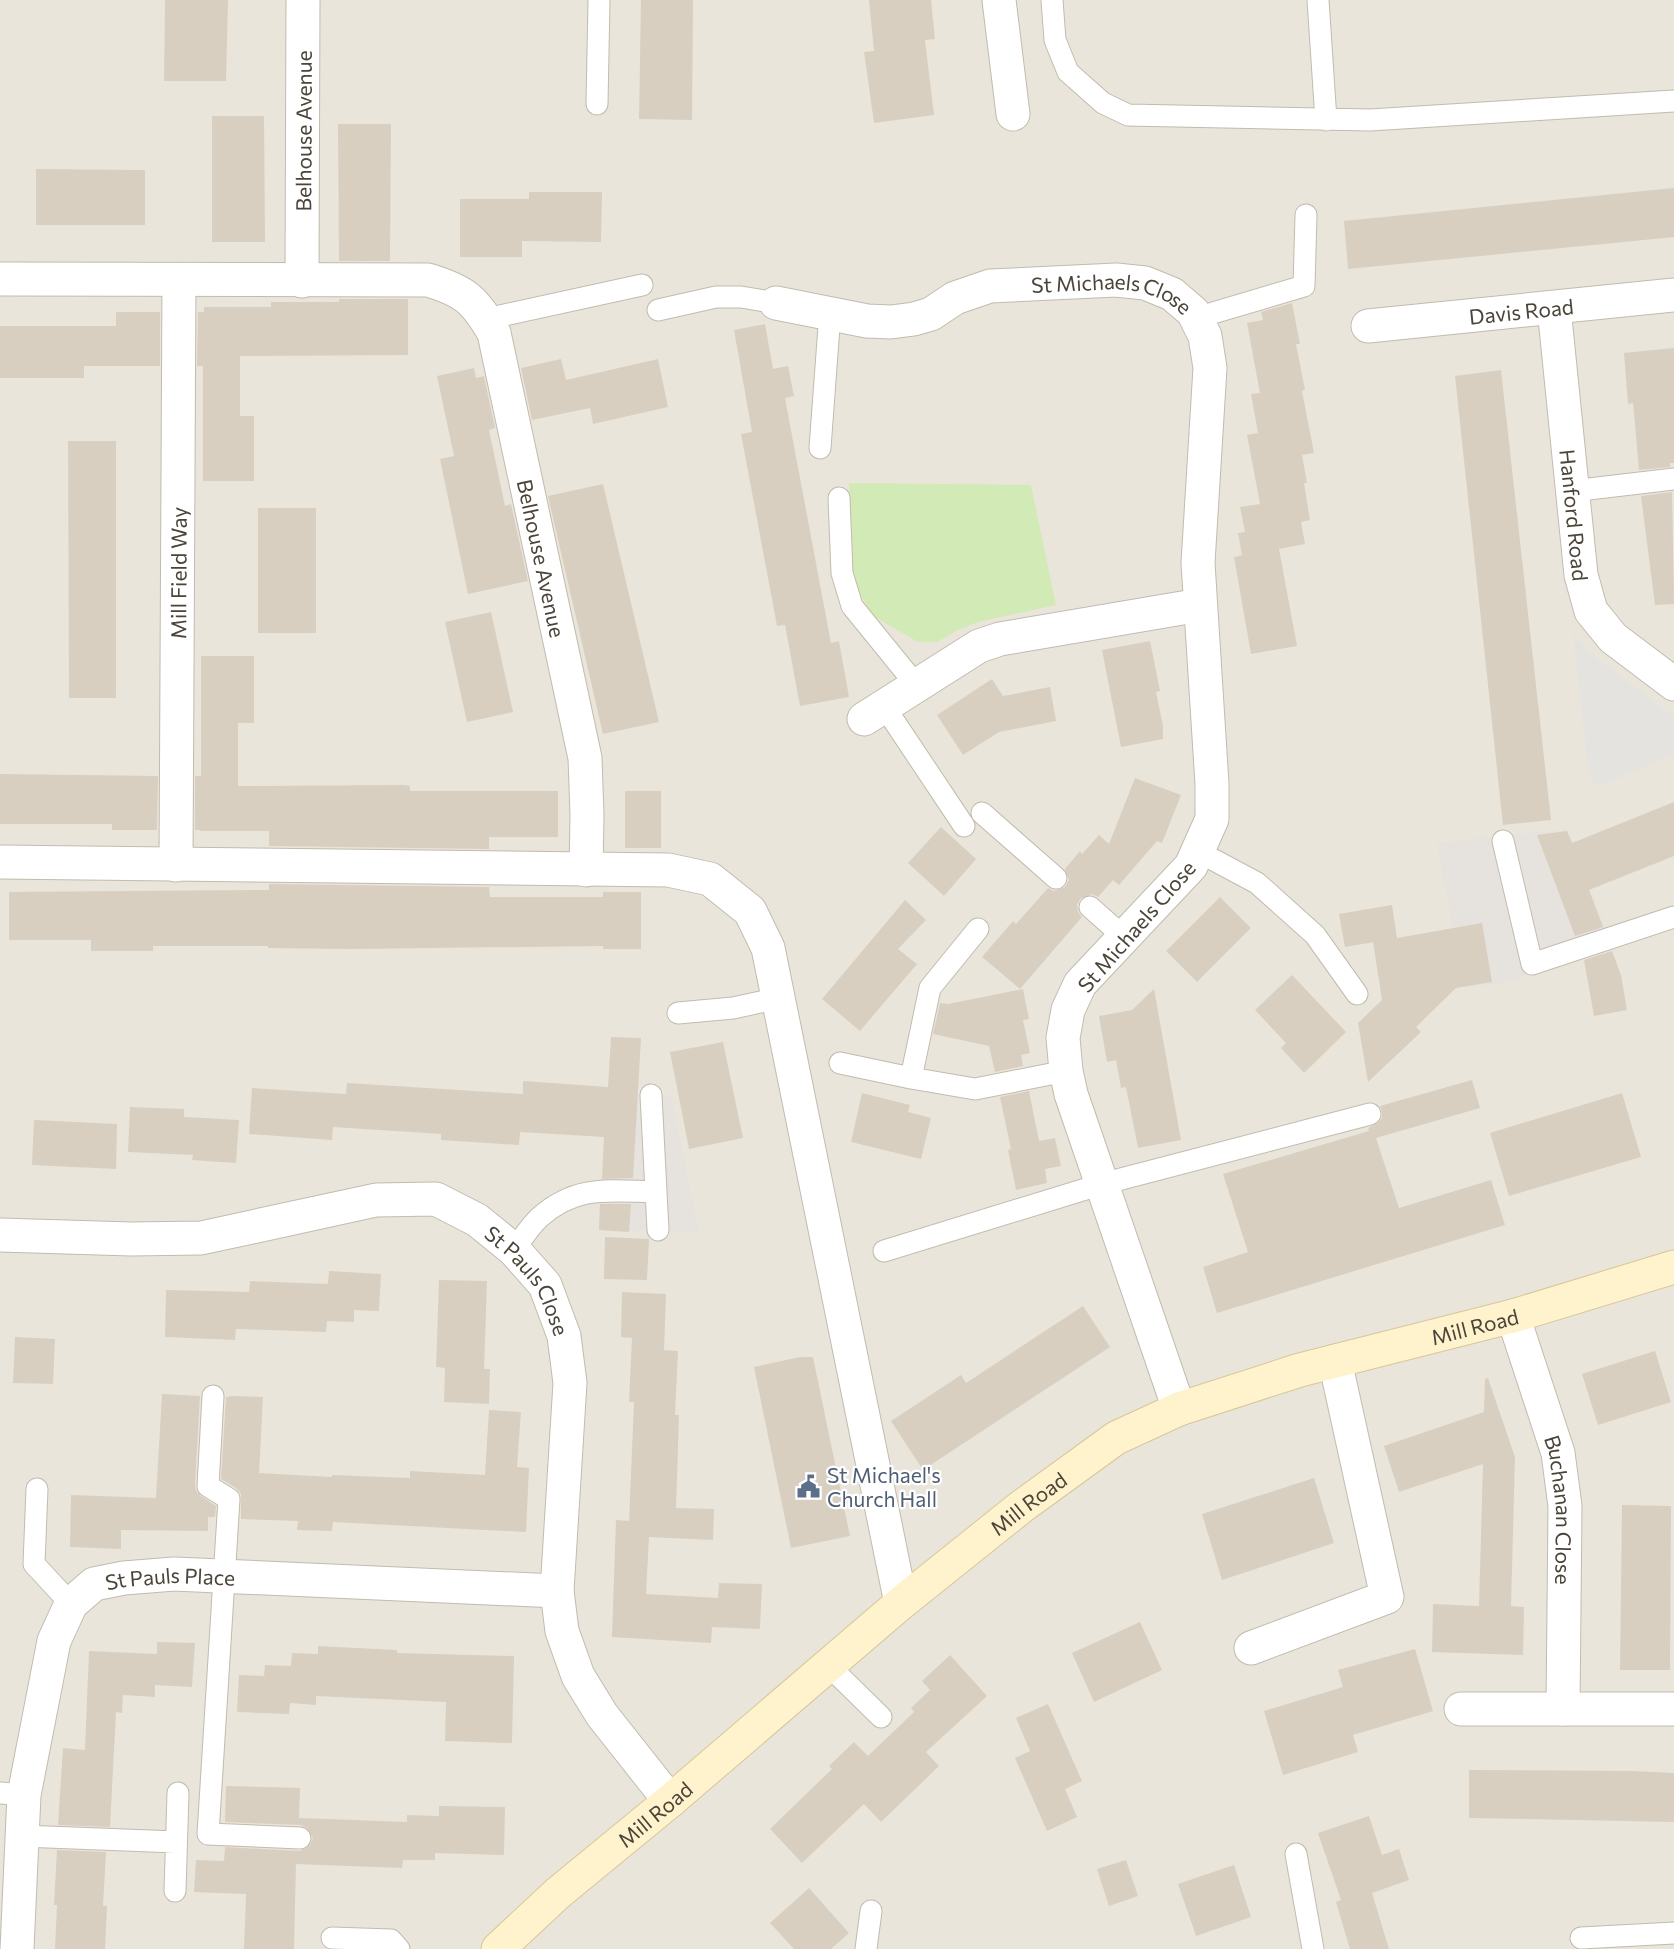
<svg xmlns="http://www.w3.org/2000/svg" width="1674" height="1949" viewBox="0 0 1674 1949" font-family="Commissioner,sans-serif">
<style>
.residential{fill:#eae5da}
.industrial{fill:#e6e2dd}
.green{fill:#d2eab5}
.parking{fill:#e5e3e0}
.building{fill:#d8cfc1}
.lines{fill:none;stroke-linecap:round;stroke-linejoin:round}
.lane-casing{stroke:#c2bbae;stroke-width:23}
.street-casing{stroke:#c2bbae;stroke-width:35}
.secondary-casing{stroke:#d6c79b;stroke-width:35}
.lane{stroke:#fff;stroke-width:21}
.street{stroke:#fff;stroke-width:33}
.secondary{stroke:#fff3cd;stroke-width:33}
.labels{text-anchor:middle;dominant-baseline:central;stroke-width:4.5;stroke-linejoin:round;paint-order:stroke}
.street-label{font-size:21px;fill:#4b4439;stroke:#fff}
.service-label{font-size:21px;fill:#4e5e75;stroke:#fff;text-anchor:start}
</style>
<rect width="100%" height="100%" fill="#f6f3ec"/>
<path class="residential" d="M 0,0 L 1674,0 L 1674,1949 L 0,1949 Z"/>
<path class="industrial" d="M 1568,829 L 1613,949 L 1497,984 L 1464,988 L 1437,843 Z
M 607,1092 L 671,1097 L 699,1232 L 599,1230 Z"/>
<path class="green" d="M 849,483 L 1031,485 L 1056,605 L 978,622 L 958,630 L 937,642 L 918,642 L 873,616 L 855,586 L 851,557 Z"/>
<path class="parking" d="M 1573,633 L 1589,652 L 1674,717 L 1674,754 L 1598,787 L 1589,776 Z"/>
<path class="building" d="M 165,0 L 228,0 L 226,81 L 164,81 Z
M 641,0 L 693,0 L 692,120 L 639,119 Z
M 869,0 L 931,0 L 935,39 L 925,40 L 934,115 L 874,123 L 864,52 L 874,51 Z
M 212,116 L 264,116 L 265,242 L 212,242 Z
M 338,124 L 391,124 L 390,261 L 339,261 Z
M 36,169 L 145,170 L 145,225 L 36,225 Z
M 1674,188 L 1674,237 L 1348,269 L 1344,221 Z
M 529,192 L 602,192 L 601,242 L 522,241 L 522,257 L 460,257 L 460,199 L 529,199 Z
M 339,299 L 408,299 L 408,355 L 240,356 L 240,416 L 254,416 L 254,481 L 203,481 L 203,366 L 197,366 L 198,312 L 204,312 L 204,307 L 271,307 L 271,302 L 339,302 Z
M 1292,303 L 1300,344 L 1296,344 L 1305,390 L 1302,391 L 1314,453 L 1302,455 L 1307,483 L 1304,483 L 1310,520 L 1301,522 L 1305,544 L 1279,549 L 1297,646 L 1251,654 L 1234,557 L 1242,555 L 1238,533 L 1245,532 L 1240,507 L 1260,504 L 1247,435 L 1258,433 L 1251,394 L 1260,393 L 1247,323 L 1263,320 L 1261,312 Z
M 116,312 L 160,312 L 160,366 L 84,366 L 84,378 L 0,378 L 0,326 L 116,326 Z
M 765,324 L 773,369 L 788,366 L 794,396 L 785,398 L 831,643 L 839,641 L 849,697 L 800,706 L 785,625 L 777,626 L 741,434 L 752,432 L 734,330 Z
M 1674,348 L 1674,463 L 1670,463 L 1670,467 L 1639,470 L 1633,403 L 1628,404 L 1624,353 Z
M 561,359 L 566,380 L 658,359 L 668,407 L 593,424 L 590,408 L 532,420 L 521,368 Z
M 474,368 L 476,378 L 484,376 L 495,428 L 489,430 L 505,506 L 511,504 L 528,581 L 468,594 L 440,459 L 454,456 L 437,376 Z
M 1501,370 L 1551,820 L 1503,825 L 1455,376 Z
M 68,441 L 116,441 L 116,698 L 69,698 Z
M 603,484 L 659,722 L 603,734 L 548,496 Z
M 1672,492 L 1674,604 L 1655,605 L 1641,496 Z
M 258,508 L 316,508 L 316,633 L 258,633 Z
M 491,612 L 513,712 L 467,722 L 445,622 Z
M 1150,641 L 1160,691 L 1156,692 L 1163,726 L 1163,739 L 1121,747 L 1102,650 Z
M 201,656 L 254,656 L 254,723 L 238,723 L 238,786 L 405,785 L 410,786 L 410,791 L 558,791 L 558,837 L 489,837 L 489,849 L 269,846 L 269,831 L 200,831 L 200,830 L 195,830 L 195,776 L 201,776 Z
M 992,679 L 1003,696 L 1050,687 L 1056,721 L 999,732 L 963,755 L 937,715 Z
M 0,774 L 158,776 L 157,830 L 112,830 L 112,824 L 0,824 Z
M 1135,778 L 1181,795 L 1162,843 L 1157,841 L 1119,885 L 1113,880 L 1098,897 L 1092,894 L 1081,898 L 1077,905 L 1078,912 L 1082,917 L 1020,989 L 982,957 L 1013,921 L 1016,924 L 1048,888 L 1054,891 L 1065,887 L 1069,880 L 1065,869 L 1080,851 L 1082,854 L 1099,835 L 1109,844 Z
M 625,791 L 661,791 L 661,848 L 625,848 Z
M 1674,802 L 1674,856 L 1589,890 L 1603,927 L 1575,936 L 1537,835 L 1567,831 L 1572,843 Z
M 941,827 L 976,859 L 944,896 L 908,863 Z
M 269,884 L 489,887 L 490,897 L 603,897 L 603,892 L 641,892 L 641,949 L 603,949 L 603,946 L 351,949 L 268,948 L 268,946 L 153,946 L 153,951 L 91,951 L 91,940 L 9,940 L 9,892 L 269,890 Z
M 1220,897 L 1251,928 L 1197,982 L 1166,951 Z
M 905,900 L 926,920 L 898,949 L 917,964 L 860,1031 L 822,999 Z
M 1392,905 L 1397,938 L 1482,923 L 1492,982 L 1456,988 L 1416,1027 L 1421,1032 L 1368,1082 L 1358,1023 L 1382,1000 L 1373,942 L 1380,941 L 1345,947 L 1339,914 Z
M 1612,951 L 1621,975 L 1627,1010 L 1594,1016 L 1584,960 Z
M 1292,975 L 1346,1032 L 1304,1073 L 1281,1048 L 1286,1043 L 1255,1010 Z
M 1023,989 L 1029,1019 L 1023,1020 L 1030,1053 L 1021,1055 L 1023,1066 L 995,1072 L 989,1046 L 933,1034 L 940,1003 L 948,1004 Z
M 1154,989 L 1181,1140 L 1138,1148 L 1126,1087 L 1121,1088 L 1116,1060 L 1107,1062 L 1099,1016 L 1132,1010 Z
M 611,1037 L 641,1038 L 633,1178 L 602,1179 L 604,1137 L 520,1132 L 519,1145 L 441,1140 L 441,1134 L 333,1127 L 332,1140 L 249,1134 L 252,1088 L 346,1094 L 347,1083 L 523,1094 L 523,1081 L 608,1087 Z
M 723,1042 L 743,1138 L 689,1149 L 670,1052 Z
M 1472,1080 L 1480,1108 L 1376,1138 L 1399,1208 L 1491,1180 L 1505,1225 L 1217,1313 L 1203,1267 L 1248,1252 L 1223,1174 L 1369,1131 L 1368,1128 L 1378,1123 L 1382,1118 L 1382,1111 L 1380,1106 Z
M 1029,1091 L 1039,1141 L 1055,1138 L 1061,1166 L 1045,1169 L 1047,1183 L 1016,1190 L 1008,1150 L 1011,1149 L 1000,1097 Z
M 862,1093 L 910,1105 L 908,1112 L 931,1118 L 921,1159 L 851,1142 Z
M 1622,1093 L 1641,1157 L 1509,1196 L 1490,1133 Z
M 130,1107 L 184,1109 L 184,1117 L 239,1120 L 236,1163 L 192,1160 L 193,1155 L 128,1152 Z
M 34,1120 L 117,1124 L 116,1169 L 32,1165 Z
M 600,1204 L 631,1204 L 629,1232 L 599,1230 Z
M 605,1237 L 649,1239 L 647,1280 L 604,1279 Z
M 329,1271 L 381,1274 L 379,1311 L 354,1310 L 354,1322 L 327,1321 L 326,1332 L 236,1329 L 235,1340 L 165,1337 L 166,1290 L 249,1292 L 250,1281 L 328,1284 Z
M 439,1280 L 487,1281 L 484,1369 L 490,1369 L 489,1404 L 444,1402 L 445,1368 L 436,1367 Z
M 622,1292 L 666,1294 L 664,1350 L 678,1351 L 675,1415 L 679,1415 L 676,1508 L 714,1509 L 713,1540 L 649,1537 L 646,1594 L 718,1598 L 719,1583 L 762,1584 L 760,1629 L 712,1627 L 711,1643 L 612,1637 L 616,1520 L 629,1521 L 634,1402 L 629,1402 L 632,1338 L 621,1337 Z
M 1083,1306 L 1110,1347 L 923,1470 L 891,1421 L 961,1375 L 966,1383 Z
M 15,1337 L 55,1339 L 53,1384 L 13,1383 Z
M 1655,1351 L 1671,1402 L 1598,1425 L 1582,1374 Z
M 800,1357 L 813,1357 L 850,1536 L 791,1548 L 754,1367 Z
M 1488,1378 L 1515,1457 L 1511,1606 L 1524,1607 L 1523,1655 L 1432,1652 L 1433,1604 L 1479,1606 L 1483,1464 L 1399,1492 L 1384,1446 L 1484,1412 L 1485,1379 Z
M 162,1394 L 200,1396 L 195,1485 L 196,1491 L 201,1496 L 216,1506 L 215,1517 L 208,1517 L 208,1531 L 121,1530 L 121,1549 L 70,1547 L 71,1495 L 156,1498 Z
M 232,1396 L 263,1397 L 259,1473 L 332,1477 L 332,1475 L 410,1478 L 410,1471 L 485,1475 L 489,1410 L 521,1412 L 517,1467 L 529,1468 L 526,1532 L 333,1522 L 332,1531 L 297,1530 L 298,1521 L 241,1519 L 241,1494 L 236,1488 L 221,1479 L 226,1397 Z
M 1314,1478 L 1334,1543 L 1222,1580 L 1202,1514 Z
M 1622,1505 L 1671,1506 L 1670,1670 L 1620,1670 Z
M 1140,1622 L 1162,1670 L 1094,1702 L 1072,1653 Z
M 157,1642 L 195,1643 L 192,1687 L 155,1685 L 155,1697 L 123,1695 L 122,1713 L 116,1712 L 110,1827 L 58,1825 L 63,1748 L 85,1750 L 89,1651 L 157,1654 Z
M 318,1646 L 397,1650 L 397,1653 L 514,1656 L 512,1743 L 445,1741 L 446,1702 L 316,1696 L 316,1705 L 290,1703 L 289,1714 L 237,1712 L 239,1675 L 264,1676 L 265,1665 L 291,1666 L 292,1653 L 318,1654 Z
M 1415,1649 L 1433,1711 L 1353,1735 L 1358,1752 L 1283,1775 L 1264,1711 L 1343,1687 L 1338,1670 Z
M 950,1655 L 987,1696 L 926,1752 L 939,1766 L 881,1822 L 864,1804 L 802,1863 L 770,1829 L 832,1769 L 829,1766 L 854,1742 L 868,1756 L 914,1712 L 911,1708 L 930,1690 L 922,1681 Z
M 1048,1704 L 1082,1781 L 1065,1789 L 1077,1817 L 1047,1831 L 1015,1758 L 1030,1751 L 1016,1718 Z
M 1469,1770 L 1632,1771 L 1674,1773 L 1674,1822 L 1469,1818 Z
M 226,1786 L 300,1788 L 299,1818 L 407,1822 L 407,1815 L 439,1816 L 439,1806 L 505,1807 L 504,1855 L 435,1853 L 435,1860 L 403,1860 L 402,1868 L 296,1864 L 294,1949 L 244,1949 L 246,1894 L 194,1892 L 196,1860 L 224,1861 L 225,1847 L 300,1851 L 310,1845 L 313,1838 L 307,1828 L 301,1825 L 225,1822 Z
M 1369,1816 L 1382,1855 L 1399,1849 L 1409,1880 L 1372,1893 L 1389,1949 L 1350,1949 L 1336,1902 L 1341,1900 L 1318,1833 Z
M 57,1850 L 106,1852 L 103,1906 L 107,1906 L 105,1949 L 55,1949 L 57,1905 L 54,1905 Z
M 1126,1860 L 1138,1896 L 1109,1906 L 1097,1869 Z
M 1234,1865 L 1251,1917 L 1196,1936 L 1178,1884 Z
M 809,1888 L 849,1933 L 831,1949 L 794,1949 L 770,1923 Z"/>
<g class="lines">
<defs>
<path id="lane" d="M 1052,0 L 1055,40 L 1068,72 L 1103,103 L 1128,115 L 1370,120 L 1674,101
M 1318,0 L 1326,120
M 597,104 L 599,0
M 658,310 L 716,297 L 741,297 L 776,303
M 1196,318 L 1304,286 L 1306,215
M 486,319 L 642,285
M 820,448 L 830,313
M 1572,491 L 1674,479
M 839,498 L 842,573 L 852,606 L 917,686
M 884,706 L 964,826
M 982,813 L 1056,878
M 1503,841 L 1532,964 L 1674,917
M 1199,852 L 1257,883 L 1315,935 L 1357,994
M 1090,907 L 1125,938
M 978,929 L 930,988 L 911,1078 L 975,1089 L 1066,1071
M 678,1013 L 733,1008 L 779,998
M 840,1063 L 911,1078
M 651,1095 L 658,1230
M 514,1250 C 522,1239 530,1226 540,1217 C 577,1184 611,1191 656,1192
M 884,1251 L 1102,1184 L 1370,1114
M 213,1396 L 208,1486 L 229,1499 L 208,1834 L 300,1838
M 37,1489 L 34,1564 L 71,1604
M 828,1665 L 881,1717
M 0,1793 L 24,1795
M 22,1836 L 176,1842
M 1296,1854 L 1313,1949
M 175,1891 L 178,1793
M 332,1938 L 391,1940 L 399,1949
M 1581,1938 L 1674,1933
M 866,1949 L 871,1911"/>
<g id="street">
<path d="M 999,0 L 1013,114"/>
<path id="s1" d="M 0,279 L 428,280 C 465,291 475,300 494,333 L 585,758 L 587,815 L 586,870"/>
<path id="s2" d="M 302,281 L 303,0"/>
<path id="s3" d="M 776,303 L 867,321 L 891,322 L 914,319 L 931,314 L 955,298 L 990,286 L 1116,280 L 1145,283 L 1172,294 L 1193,312 L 1205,336 L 1210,368 L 1198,563 L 1212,784 L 1212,819 L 1191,866 L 1080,984 L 1068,1010 L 1063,1038 L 1066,1071 L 1071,1094 L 1179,1409"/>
<path id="s4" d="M 1554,308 L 1581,575 L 1591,611 L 1613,638 L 1674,684"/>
<path id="s5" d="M 1368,326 L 1674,295"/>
<path d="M 864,719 L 979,646 L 1000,639 L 1200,605"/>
<path d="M 0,862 L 668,870 L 710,879 L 750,911 L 768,948 L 901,1603"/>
<path id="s6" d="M 176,865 L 179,280"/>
<path id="s7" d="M 0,1235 L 131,1239 L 201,1238 L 376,1200 L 436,1199 L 477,1220 L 514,1250 L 545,1285 L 564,1336 L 570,1383 L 557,1591 L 562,1631 L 578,1676 L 602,1715 L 670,1801"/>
<path id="s8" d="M 1513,1316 L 1558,1453 L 1565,1506 L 1563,1709 L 1674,1709"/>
<path d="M 1251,1648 L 1387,1597 L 1335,1361"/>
<path d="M 1461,1709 L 1563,1709"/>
<path id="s9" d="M 17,1949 L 24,1795 L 54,1641 L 71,1604 L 94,1584 L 124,1578 L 174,1574 L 557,1591"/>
</g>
<g id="secondary">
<path id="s10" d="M 498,1949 L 558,1893 L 670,1801 L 901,1603 L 1021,1507 L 1116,1438 L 1179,1409 L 1300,1370 L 1513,1316 L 1674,1267"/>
</g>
</defs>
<use href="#lane" class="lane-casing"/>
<use href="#street" class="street-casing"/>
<use href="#secondary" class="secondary-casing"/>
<use href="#lane" class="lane"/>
<use href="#street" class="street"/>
<use href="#secondary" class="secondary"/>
</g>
<defs>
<symbol id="civic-bare" viewBox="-9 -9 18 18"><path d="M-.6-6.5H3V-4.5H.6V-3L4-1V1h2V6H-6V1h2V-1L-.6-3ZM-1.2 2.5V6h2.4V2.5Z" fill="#5c6f8a" stroke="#fff" stroke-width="2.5" paint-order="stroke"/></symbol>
</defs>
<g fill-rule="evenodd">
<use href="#civic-bare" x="792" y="1470" width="33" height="33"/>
</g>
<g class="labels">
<g class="street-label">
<text stroke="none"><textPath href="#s2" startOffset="150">Belhouse Avenue</textPath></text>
<text stroke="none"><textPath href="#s3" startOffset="348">St Michaels Close</textPath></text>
<text stroke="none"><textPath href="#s5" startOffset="154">Davis Road</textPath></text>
<text stroke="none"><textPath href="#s4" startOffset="208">Hanford Road</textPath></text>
<text stroke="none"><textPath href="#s1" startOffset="746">Belhouse Avenue</textPath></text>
<text stroke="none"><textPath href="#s6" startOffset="292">Mill Field Way</textPath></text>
<text transform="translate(1136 926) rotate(-49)">St Michaels Close</text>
<text stroke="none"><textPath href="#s7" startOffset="567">St Pauls Close</textPath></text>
<text stroke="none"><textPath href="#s10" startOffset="1179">Mill Road</textPath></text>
<text stroke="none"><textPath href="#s10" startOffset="693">Mill Road</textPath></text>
<text stroke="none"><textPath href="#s8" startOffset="201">Buchanan Close</textPath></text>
<text stroke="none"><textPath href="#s9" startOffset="459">St Pauls Place</textPath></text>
<text stroke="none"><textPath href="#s10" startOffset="207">Mill Road</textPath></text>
</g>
<g class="service-label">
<text x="827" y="1474">St Michael's<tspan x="827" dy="24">Church Hall</tspan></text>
</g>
</g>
</svg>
